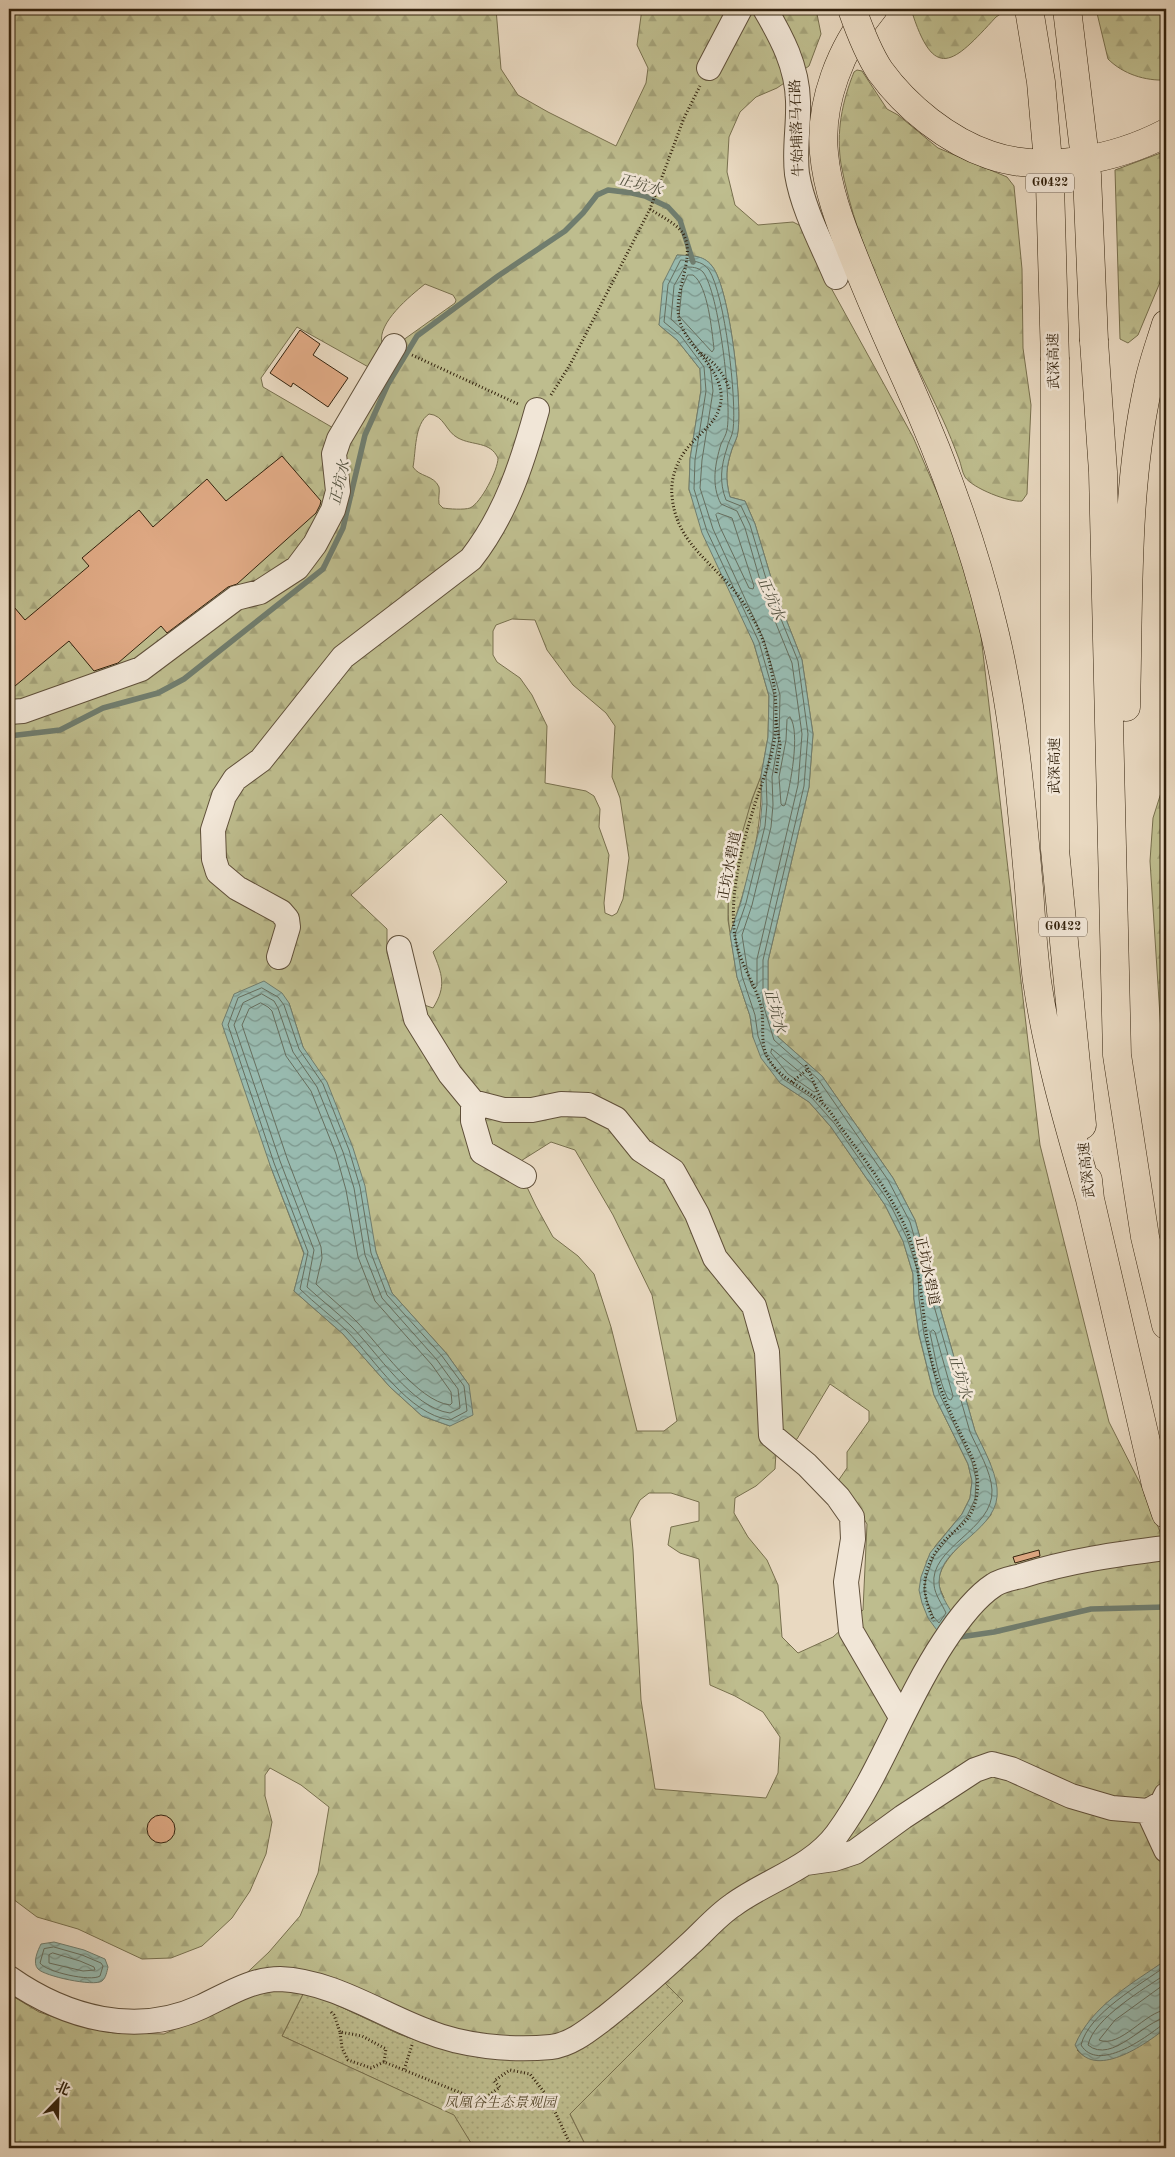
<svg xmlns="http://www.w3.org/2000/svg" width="1175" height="2157" viewBox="0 0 1175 2157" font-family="'Old Standard TT','Noto Serif SC',serif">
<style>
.grass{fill:url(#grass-dots);stroke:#78704e}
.forest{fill:url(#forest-firs);stroke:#78704e;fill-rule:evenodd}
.water{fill:url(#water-waves);stroke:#707d6e}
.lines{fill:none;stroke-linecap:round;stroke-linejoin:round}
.shore{stroke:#666e5e;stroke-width:1}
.stream{stroke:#707d6e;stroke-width:5.5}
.building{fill:#dfa984;stroke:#33220d}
.minor-casing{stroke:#60503a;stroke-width:26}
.highway-casing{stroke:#33220d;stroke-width:29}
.path{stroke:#33220d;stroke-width:3;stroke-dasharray:1 2.5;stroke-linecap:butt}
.minor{stroke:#f1e6d7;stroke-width:24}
.highway{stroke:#e9d9c1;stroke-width:28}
.highway-bridge-casing{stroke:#33220d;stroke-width:29;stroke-linecap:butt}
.highway-bridge{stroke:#e9d9c1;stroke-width:28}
.labels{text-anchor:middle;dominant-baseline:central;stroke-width:5;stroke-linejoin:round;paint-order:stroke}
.shield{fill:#f1e6d7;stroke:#6c5d4a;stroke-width:1}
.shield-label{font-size:12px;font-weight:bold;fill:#33220d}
.street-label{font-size:14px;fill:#33220d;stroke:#f1e6d7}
.park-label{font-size:14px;font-style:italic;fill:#56492d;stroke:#f1e6d7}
.water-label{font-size:15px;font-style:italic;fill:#51503e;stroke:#f1e6d7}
</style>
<defs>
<pattern id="grass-dots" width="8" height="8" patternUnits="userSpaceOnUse" patternTransform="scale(1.25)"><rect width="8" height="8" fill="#bebd8e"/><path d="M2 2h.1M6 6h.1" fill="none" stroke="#a4a279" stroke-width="1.8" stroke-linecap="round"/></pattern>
<pattern id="forest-firs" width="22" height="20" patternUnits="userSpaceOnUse" patternTransform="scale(1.25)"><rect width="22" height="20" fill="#bebd8e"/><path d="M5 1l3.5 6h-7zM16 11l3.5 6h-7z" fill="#a4a279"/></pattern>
<pattern id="water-waves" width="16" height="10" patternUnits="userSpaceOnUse" patternTransform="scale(1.25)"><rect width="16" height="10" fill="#98baaf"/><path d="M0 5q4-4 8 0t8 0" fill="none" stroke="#7d978d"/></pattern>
</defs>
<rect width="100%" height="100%" fill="#e9d9c1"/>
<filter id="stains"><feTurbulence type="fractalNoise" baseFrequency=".004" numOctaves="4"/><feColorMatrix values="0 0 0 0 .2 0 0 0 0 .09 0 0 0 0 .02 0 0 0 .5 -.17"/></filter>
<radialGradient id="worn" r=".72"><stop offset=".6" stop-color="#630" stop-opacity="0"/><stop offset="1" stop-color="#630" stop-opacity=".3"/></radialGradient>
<path class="grass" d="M 761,776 C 763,833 748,880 730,934 C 722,882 742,825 761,776 Z
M 661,1978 L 683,2001 L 570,2114 L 587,2148 L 474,2148 L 453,2115 L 282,2036 L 305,1990 L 399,2034 L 430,2045 L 469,2054 Z"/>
<path class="forest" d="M 9,9 L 496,9 L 501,69 L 518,95 L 548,112 L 616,146 L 646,83 L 648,68 L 637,45 L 642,9 L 749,9 L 766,24 L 779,23 L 782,13 L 781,9 L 816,9 L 821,34 L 809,66 L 777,88 L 756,97 L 740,112 L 729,137 L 727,172 L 735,205 L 758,225 L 793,222 L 801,226 L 830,286 L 913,437 L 959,543 L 978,610 L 1040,1145 L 1109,1422 L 1144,1491 L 1166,1547 L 1166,1960 L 1141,1978 L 1077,2050 C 1099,2075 1146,2043 1166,2028 L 1166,2148 L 587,2148 L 570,2114 L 683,2001 L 660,1978 L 585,2038 L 538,2060 L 469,2054 L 430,2045 L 399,2034 L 305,1990 L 282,2036 L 454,2115 L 474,2148 L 9,2148 L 9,1994 L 39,2012 L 66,2021 L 128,2033 L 164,2034 L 199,2018 L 269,1952 L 300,1916 L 318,1873 L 329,1807 L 301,1785 L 270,1768 L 265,1775 L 265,1796 L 272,1822 L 266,1854 L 250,1891 L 232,1918 L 202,1946 L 171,1958 L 142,1959 L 78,1929 L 37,1917 L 9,1896 ZM 677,255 C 690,256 704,255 712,266 C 730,289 742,401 738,431 C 738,437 734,443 732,449 C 726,468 725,478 730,497 L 745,501 L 755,524 L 775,591 L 802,660 L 813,734 L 809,787 L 768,961 L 768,1003 L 778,1037 L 822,1076 L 893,1178 L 915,1220 L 975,1431 L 990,1463 L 991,1515 C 977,1532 937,1559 939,1583 C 939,1588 942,1593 944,1598 L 926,1562 L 936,1545 L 962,1514 L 970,1498 L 972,1481 L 968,1464 L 934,1395 L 919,1335 L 914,1299 L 913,1274 L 903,1241 L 885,1205 L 831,1127 L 809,1102 L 780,1083 L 753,1037 L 750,1016 L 737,977 L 728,920 L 728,905 L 732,872 L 737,851 L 752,799 L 761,776 L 768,737 L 769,696 L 754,644 L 689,490 L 690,459 L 701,390 L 700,369 L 677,340 L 659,325 ZM 425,284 L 453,295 L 456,300 L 455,303 L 399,343 L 382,343 C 377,323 410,296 425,284 ZM 297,327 L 372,369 L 335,429 L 263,387 L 261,378 ZM 429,414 C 444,415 446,432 458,438 C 473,446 490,441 498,458 C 498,470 481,503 470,508 C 464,510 449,509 443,508 L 439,504 C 438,498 440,492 439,487 C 434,475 419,477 413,467 C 416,452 414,424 429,414 ZM 512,619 L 535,620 L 547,650 L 573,685 L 606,713 L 615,726 L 612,777 L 620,798 L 629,858 L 623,899 L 617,913 L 612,916 L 605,913 L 604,903 L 609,855 L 599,827 L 600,809 L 594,796 L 586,791 L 545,783 L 547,726 L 532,695 L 520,678 L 497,662 L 493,655 L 493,631 L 496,625 ZM 441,814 L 507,882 L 433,952 C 442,974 447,986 433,1008 L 401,997 L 387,953 L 387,929 L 351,895 ZM 289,1003 L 303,1047 L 369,1222 L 376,1252 L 392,1293 L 446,1353 L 469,1385 L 450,1426 L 422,1416 L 390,1387 L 343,1334 L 294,1291 L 304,1254 L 270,1165 ZM 551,1142 L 575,1150 L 613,1215 L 652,1295 L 677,1421 L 664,1431 L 637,1431 L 611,1327 L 594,1274 L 578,1256 L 553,1237 L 536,1206 L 516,1164 ZM 830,1384 L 869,1411 L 869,1421 L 847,1452 L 847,1468 L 838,1481 L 846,1490 L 867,1524 L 863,1610 L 833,1637 L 798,1653 L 782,1637 L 778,1585 L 767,1560 L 748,1537 L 734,1513 L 735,1498 L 756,1486 L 775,1469 L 776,1452 L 797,1439 ZM 649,1493 L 671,1493 L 699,1502 L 699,1521 L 671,1527 L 668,1545 L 680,1553 L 699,1559 L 710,1685 L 735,1696 L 763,1712 L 780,1737 L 778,1773 L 766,1798 L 655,1789 L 641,1700 L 633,1550 L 630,1519 L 640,1500 Z
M 911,9 L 1001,9 L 1002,13 L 996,17 C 953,64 934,83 911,9 Z
M 1096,9 L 1166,9 L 1166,80 C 1145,81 1123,74 1108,59 Z
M 857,70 L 862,71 L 887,109 L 898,115 L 938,148 L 1007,177 L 1014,186 L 1022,269 L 1023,348 L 1031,405 L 1027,494 L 1022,501 C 1010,503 972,488 965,477 C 962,472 961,464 959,459 C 954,446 949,433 943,420 C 904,338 858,255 841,164 C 836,132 842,102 854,72 Z
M 1166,151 L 1166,268 L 1138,335 L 1128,343 L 1120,339 L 1115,170 Z
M 1166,777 L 1166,1109 L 1150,861 L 1153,818 Z"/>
<path class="water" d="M 677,255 C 690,256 703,254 712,266 C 730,289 742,400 738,431 C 738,437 734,443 732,449 C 726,467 725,478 730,497 L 745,501 L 755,524 L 775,591 L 802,660 L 813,734 L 809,787 L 768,961 L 768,1003 L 778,1037 L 822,1076 L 893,1178 L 915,1220 L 975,1431 C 983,1448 995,1469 997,1488 C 1002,1531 939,1544 939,1582 C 939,1593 947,1604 952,1613 L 939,1633 L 928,1618 L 922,1603 L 919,1590 L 921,1577 L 930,1553 L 962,1514 L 970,1498 L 972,1481 L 968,1464 L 934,1395 L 919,1334 L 914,1299 L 913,1274 L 903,1241 L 885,1205 L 831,1127 L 809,1102 L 780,1083 L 761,1058 L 753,1037 L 750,1016 L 737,977 L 730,934 L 741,902 L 760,826 L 762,804 L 761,776 L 768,737 L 769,696 L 754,644 L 702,533 L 689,489 L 690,459 L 701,390 L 700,369 L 677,340 L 659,325 L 663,283 Z
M 264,981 L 282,993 L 289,1003 L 303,1047 L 327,1082 L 353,1148 L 365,1186 L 376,1252 L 392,1293 L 446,1353 L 469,1385 L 473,1415 L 450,1426 L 422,1416 L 390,1387 L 343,1334 L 294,1291 L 304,1253 L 270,1165 L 222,1024 L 234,994 Z
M 54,1942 L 84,1950 L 105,1959 L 108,1967 C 107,1971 106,1978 102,1981 C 94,1987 44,1976 38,1969 C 32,1963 38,1950 41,1944 Z
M 1166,1960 L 1166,2028 C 1146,2044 1093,2082 1075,2045 C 1091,2006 1133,1983 1166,1960 Z"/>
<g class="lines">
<path class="shore" d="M 681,260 C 691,261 702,260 709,270 C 725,295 737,400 733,430 C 732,437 728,442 727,448 C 721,466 719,482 726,500 L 741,506 L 750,525 L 770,592 L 798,661 L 808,734 L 804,786 L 763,960 L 763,1004 L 774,1040 L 818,1079 L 888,1180 L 910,1222 L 970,1432 C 978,1450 991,1471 992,1490 C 994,1530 929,1547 934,1585 C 935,1595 942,1604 946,1613 L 939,1623 L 933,1616 L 927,1601 L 924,1590 L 926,1578 L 934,1556 L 967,1516 L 975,1499 L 976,1479 L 972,1462 L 939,1393 L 924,1334 L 919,1299 L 918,1272 L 907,1238 L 889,1202 L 835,1124 L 812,1098 L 783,1079 L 765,1055 L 758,1036 L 755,1015 L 742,976 L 735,935 L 746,903 L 765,826 L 767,804 L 766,776 L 773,737 L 774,695 L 759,642 L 707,531 L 694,489 L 695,460 L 706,391 L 704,367 L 681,336 L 664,322 L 668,285 Z
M 685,267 C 692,267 698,267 703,272 C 719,292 732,404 727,430 C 726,435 723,440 721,444 C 715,464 711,485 721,504 L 737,511 L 745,528 L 764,594 L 792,663 L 802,734 L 798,785 L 757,959 L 757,986 L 754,988 L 752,987 L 748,974 L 742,935 L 752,905 L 771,827 L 773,805 L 772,777 L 779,738 L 780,695 L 764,640 L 713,529 L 700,488 L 702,460 L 713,391 L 710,365 L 685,332 L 671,319 L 674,286 Z
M 688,275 L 693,275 C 708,285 712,332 714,349 L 712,352 L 679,316 L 682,288 Z
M 718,513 L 732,518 L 754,586 L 753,589 L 749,588 L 720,527 L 716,515 Z
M 790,717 C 801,732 790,787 785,805 L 783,806 L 781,804 L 779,777 L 786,740 L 787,720 Z
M 262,988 L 278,997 L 284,1005 L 299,1049 L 323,1084 L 349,1150 L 360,1187 L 371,1253 L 387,1295 L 442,1356 L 464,1386 L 467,1411 L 450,1420 C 408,1414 375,1360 347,1331 C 332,1316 315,1304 300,1289 L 308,1252 L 274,1163 L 228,1025 L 238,998 Z
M 262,994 L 274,1001 L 278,1008 L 293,1052 L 317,1087 L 343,1152 L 354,1188 L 365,1255 L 382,1298 L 437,1360 L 458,1389 L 460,1408 L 450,1413 C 412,1408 377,1352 351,1326 C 337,1312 321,1300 307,1287 L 314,1250 L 280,1161 L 234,1025 L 243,1003 Z
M 261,1003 L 268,1007 L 272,1011 L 286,1056 L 311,1091 L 336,1154 L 346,1190 L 358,1257 L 375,1301 L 432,1365 L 451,1392 L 452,1403 L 450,1405 C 417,1401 379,1344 356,1321 C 343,1308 329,1297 316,1284 L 322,1258 L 321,1247 L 287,1158 L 242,1025 L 249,1009 Z
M 772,1049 L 813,1083 L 817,1091 L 814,1092 L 788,1074 L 771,1053 Z
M 933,1330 L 935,1332 L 953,1396 L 951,1400 L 948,1399 C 938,1379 935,1355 930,1333 Z
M 54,1947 L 82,1955 L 101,1963 L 103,1966 L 100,1976 C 91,1982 46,1972 40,1963 L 44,1949 Z
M 53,1953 L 80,1961 L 94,1967 L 95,1970 L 83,1971 L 49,1963 L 49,1955 Z
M 1166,1966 C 1140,1985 1089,2013 1081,2045 C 1098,2073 1145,2038 1162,2025 L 1166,2024
M 1166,1974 C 1144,1989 1094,2018 1088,2045 C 1112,2065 1146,2019 1166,2018
M 1166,1983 L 1115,2020 L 1099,2040 C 1120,2049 1146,2011 1166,2010"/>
<path class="stream" d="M 9,736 L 60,730 L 103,708 L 158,693 L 184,679 L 323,569 L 343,528 L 365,435 L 388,384 L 417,336 L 498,276 L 565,231 L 583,213 L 597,195 L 608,190 L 632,193 L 645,196 L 668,207 L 680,220 L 693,262
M 956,1632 L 960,1637 L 994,1632 L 1091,1609 L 1166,1607"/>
</g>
<path class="building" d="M 300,330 L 320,344 L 313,355 L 348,378 L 328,407 L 293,383 L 291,387 L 270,373 Z
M 282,456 L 321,501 L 320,505 L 316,513 L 237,584 L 228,587 L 167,633 L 161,626 L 118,663 L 94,671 L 69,641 L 9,691 L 9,601 L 25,620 L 89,566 L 82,558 L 139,510 L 153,527 L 207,479 L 226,501 Z
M 1039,1550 L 1040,1556 L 1015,1563 L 1013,1557 Z
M147 1829a14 14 0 1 1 28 0a14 14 0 1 1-28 0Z"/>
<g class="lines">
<defs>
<path id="minor" d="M 765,9 C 782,38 797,66 798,101 C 799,126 794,149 797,174 C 803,210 822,244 836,277
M 709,68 L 740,9
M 9,712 L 23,711 L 141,669 L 236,598 L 260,592 L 297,568 L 315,544 L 333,510 L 338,491 L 334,454 L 339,439 L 394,346
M 399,948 L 416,1019 L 450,1074 L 473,1102 L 504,1110 L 532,1110 L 561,1104 L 588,1105 L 616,1119 L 641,1150 L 673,1171 L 697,1214 L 715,1258 L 754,1306 L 767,1352 L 771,1435 L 807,1465 L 838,1497 L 852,1517 L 853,1539 L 846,1582 L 851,1631 L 901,1717
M 279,957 L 288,927 L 287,919 L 281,912 L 237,888 L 218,872 L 214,859 L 213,830 L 224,796 L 235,779 L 261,760 L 343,657 L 471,559 C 506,514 522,464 537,410
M 473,1102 L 473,1121 L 482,1152 L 524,1176
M 1148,1811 L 1166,1850
M 806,1863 L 834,1859 L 855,1852 L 903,1817 L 975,1770 L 992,1764 L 1011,1769 L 1071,1796 L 1112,1808 L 1148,1811 L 1162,1803 L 1166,1795
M 9,1978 C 66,2018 136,2037 201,2007 C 227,1995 251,1979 280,1979 C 332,1981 378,2013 426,2031 C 463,2046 510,2051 551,2047 C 571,2045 590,2029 606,2017 C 636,1993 663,1969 691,1943 C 705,1930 718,1915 733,1905 C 767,1880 811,1869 837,1834 C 880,1775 903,1704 943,1643 C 956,1623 974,1598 994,1585 C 1001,1580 1013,1578 1021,1576 C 1068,1561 1117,1554 1166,1548"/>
<path id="highway" d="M 873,9 C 841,47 819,103 824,153 C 827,188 840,223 853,255 C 870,298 888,339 907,381 C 942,459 972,539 992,622 C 1014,709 1021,799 1029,888 C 1031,919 1033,950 1037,981 C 1048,1056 1069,1126 1090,1199
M 1094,341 L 1103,472 L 1117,1055 L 1145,1237 L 1166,1325
M 1055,360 L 1055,850 L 1082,1125
M 1126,707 C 1129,600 1125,490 1148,386 C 1152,365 1160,344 1166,324
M 1088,1180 L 1090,1199 L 1156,1485 L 1166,1514"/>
</defs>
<use href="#minor" class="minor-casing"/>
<use href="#highway" class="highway-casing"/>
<path class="path" d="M 650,209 C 660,216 674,222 682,232 C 699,257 669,295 681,325 C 691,351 724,370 721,401 C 718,422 703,430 690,445 C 678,458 670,478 672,496 C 676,542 710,560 736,593 C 753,614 764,638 770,664 C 776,691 778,716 774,743 C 771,759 765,774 760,789 C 745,833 728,891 735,937 C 739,964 757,985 762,1011 C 764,1027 760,1044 768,1058 C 780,1080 806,1088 823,1104 C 830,1110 836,1121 842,1129 C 864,1158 887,1189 903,1222 C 924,1266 920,1316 932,1362 C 941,1396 957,1426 972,1457 C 980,1476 980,1501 968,1518 C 961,1527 952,1533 945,1540 C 922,1566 919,1590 934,1621
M 701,353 C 716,364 724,373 730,391
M 412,355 L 518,404
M 551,395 L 571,363 L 650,209 L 684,118 L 700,86
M 776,773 L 780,745 L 776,720
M 806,1065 L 823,1103
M 792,1082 L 808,1069
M 331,2012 L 334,2015 L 340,2032
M 412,2045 L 404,2070 L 481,2101 L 500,2087 L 494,2081 L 510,2070 L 530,2074 L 548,2097 L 572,2148
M 384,2062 L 371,2068 L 348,2060 L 342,2048 L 340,2032 L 362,2036 L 386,2049 L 384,2062 L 404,2070"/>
<use href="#minor" class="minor"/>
<use href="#highway" class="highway"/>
<defs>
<path id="highway-bridge" d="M 852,9 C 859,29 868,53 880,71 C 906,107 948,141 990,155 C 1045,174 1116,159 1166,133
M 1029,9 L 1041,82 L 1050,184 L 1055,360
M 1067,9 L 1087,175 L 1094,341"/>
</defs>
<use href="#highway-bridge" class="highway-bridge-casing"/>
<use href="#highway-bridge" class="highway-bridge"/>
</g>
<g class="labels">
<g class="shield">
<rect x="1026" y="173.5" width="48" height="19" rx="4"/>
<rect x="1039" y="917.5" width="48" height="19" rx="4"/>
</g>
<g class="shield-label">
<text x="1050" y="183">G0422</text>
<text x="1063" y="927">G0422</text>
</g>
<g class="street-label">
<text transform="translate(797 128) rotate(-92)">牛始埔落马石路</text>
<text transform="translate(1054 361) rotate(-91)">武深高速</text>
<text transform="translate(1055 766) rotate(-90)">武深高速</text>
<text transform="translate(730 866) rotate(-79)">正坑水碧道</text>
<text transform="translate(1087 1170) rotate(-96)">武深高速</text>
<text transform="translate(927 1271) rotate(78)">正坑水碧道</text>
</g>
<g class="park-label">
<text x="500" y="2103">凤凰谷生态景观园</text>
</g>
<g class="water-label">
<text transform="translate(640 186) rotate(15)">正坑水</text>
<text transform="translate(341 483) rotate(-77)">正坑水</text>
<text transform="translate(770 599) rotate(66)">正坑水</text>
<text transform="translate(774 1011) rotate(75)">正坑水</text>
<text transform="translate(959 1377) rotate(73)">正坑水</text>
</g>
</g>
<rect width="1175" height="2157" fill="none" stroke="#e9d9c1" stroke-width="30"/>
<rect x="10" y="10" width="1155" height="2137" fill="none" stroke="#33220d" stroke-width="2.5"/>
<rect x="15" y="15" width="1145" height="2127" fill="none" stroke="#33220d"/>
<g transform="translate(58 2100) rotate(23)" stroke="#f1e6d7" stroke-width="4" paint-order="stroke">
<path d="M0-4L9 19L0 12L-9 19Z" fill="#33220d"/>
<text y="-8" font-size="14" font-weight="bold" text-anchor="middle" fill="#33220d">北</text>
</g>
<rect width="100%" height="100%" filter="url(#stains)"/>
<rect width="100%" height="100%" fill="url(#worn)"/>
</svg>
